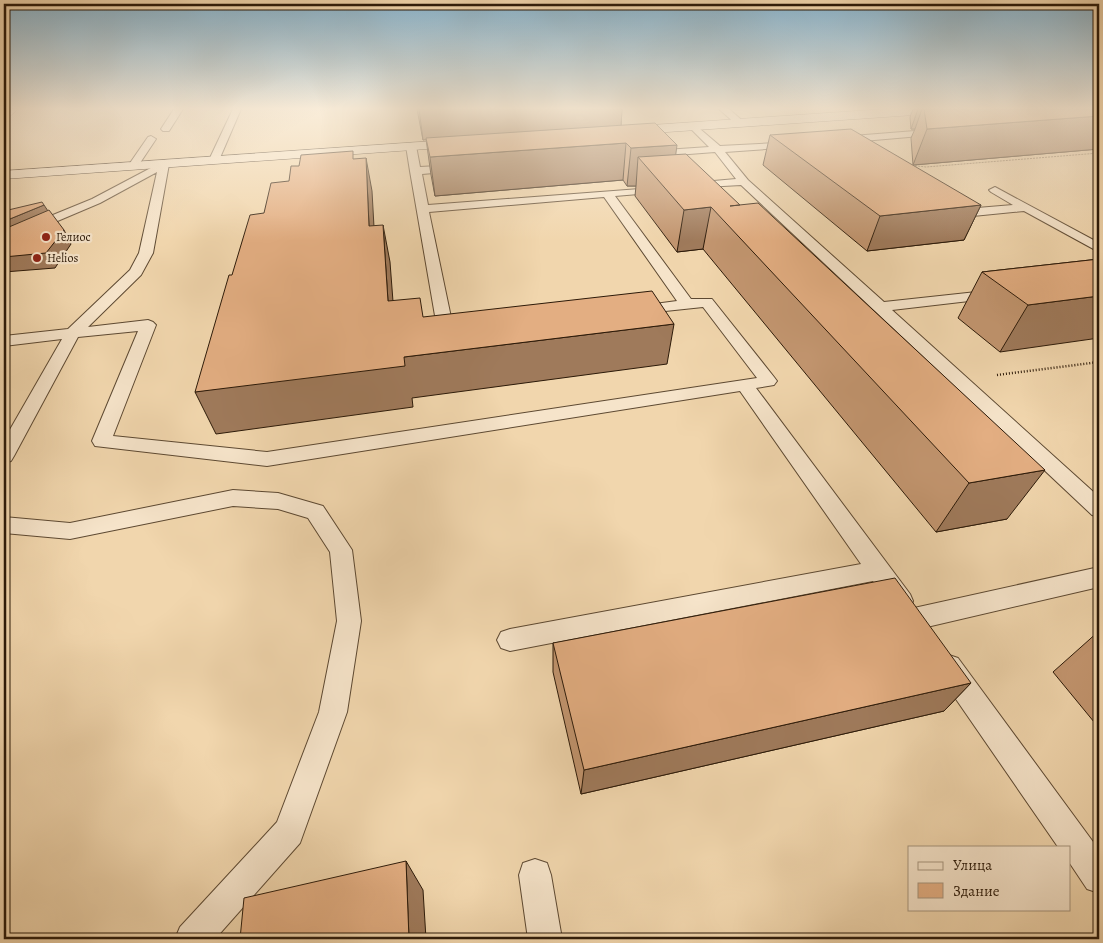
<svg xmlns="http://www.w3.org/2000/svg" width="1103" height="943" viewBox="0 0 1103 943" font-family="Alegreya,serif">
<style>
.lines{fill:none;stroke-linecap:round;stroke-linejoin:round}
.lane-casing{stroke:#5d4932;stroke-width:2}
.secondary-casing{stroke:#2c1a09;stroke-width:1}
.path-far1{stroke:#2c1a09;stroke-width:1;stroke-dasharray:0.5 1;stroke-linecap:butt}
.path{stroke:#2c1a09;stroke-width:2.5;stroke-dasharray:1 2;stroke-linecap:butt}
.lane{fill:#f6e4ca;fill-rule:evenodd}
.secondary{fill:#f6e4ca;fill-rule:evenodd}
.wall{fill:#c39670;stroke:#2c1a09}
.shaded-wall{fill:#9f7a5b;stroke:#2c1a09}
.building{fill:#e3ae82;stroke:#2c1a09}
.poi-dot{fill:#8f2418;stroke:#f6e4ca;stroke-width:2}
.labels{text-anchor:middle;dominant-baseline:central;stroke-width:4.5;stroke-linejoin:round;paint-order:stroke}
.far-poi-label{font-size:12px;fill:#2c1a09;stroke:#f6e4ca;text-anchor:start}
</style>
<rect width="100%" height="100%" fill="#f1d6ad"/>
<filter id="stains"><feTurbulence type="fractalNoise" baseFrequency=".004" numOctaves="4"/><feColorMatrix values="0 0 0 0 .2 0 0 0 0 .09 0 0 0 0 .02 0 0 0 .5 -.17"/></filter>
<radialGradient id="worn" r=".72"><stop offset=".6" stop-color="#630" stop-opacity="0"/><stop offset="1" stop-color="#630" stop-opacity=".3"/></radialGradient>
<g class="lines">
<defs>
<path id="lane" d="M 174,109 L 183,109 L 169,131 L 163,131 L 161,129 Z
M 233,109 L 241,109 L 219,160 L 214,163 L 210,162 L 209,160 Z
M 719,109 L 729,109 L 745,123 L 740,126 L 737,125 Z
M 693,123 L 720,146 L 796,142 L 798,144 L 793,147 L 725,152 L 748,180 L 884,302 L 995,290 L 1000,291 L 1002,294 L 1000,297 L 995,298 L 892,310 L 1099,497 L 1099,517 L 1092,515 L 741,185 L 687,188 L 685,186 L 691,183 L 736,179 L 715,152 L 650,157 L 645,154 L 650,151 L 709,147 L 688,126 Z
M 940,129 L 945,132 L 943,134 L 840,143 L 835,140 L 840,137 Z
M 151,136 L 156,139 L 138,166 L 137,168 L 129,168 L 128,166 L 148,137 Z
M 411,143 L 416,146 L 420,167 L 457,165 L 462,168 L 457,171 L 422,174 L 428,205 L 666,187 L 668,189 L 662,192 L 615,196 L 691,299 L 712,299 L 774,377 L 777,381 L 774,385 L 756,388 L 910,594 L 913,601 L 910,608 C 890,615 883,595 873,581 L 510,651 L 501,648 L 497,640 L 501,632 L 510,629 L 861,564 L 740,391 L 267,466 L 95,446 L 92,441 L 138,331 L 78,337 L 14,456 L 11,461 L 4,463 L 4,440 L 62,339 L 4,346 L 4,336 L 68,329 L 130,270 L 139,253 L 157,172 L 100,203 L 8,242 L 4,243 L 4,235 L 92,199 L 164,161 L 169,164 L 153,253 L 141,275 L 88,327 L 148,320 L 153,322 L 156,325 L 113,436 L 267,452 L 757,378 L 703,307 L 637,314 L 632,313 L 630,310 L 632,307 L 677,301 L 604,197 L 429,212 L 453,327 L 460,329 L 462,332 L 460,335 L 446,338 L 440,336 L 438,333 L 410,171 L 406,146 Z
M 995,187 L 1099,243 L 1099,252 L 1024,211 L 953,218 L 947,214 L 953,210 L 1013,205 L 991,192 L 989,190 Z
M 233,490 L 278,493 L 323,506 L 352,550 L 361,621 L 347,712 L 300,843 L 215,939 L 175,939 L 180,927 L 277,822 L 319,712 L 337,621 L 330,552 L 308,518 L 278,509 L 233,506 L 70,539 L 4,533 L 4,517 L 70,523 Z
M 1099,567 L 1099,587 L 914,630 L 905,627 L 902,619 L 905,611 L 914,608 Z
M 949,655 L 958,658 L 1099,850 L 1099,893 L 1087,889 L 1069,862 L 1069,847 L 1058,847 L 940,676 L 936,667 L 940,658 Z
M 535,859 L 547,863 L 551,875 L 562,939 L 528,939 L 519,875 L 523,863 Z"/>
<path id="secondary" d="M 4,109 L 18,109 L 8,118 L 4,119 Z
M 885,109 L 949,109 L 943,113 L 624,135 L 618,131 L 624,127 Z
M 464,139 L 471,143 L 469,146 L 4,179 L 4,171 Z"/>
</defs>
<use href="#lane" class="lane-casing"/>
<use href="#secondary" class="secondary-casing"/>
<path class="path-far1" d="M 909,165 L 926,167 L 1099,153"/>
<path class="path" d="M 997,375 L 1099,362"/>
<use href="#lane" class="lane"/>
<use href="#secondary" class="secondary"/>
</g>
<path class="wall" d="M 417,109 L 622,109 L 621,126 L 675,154 L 1007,519 L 936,532 L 703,249 L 677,252 L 635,196 L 636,186 L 627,186 L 623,180 L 435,196 L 431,175 L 426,139 L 423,140 Z
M 913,109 L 1099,109 L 1099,149 L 913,165 L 911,138 L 915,129 L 911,129 L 910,117 Z
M 770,135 L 981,205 L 964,240 L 867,251 L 763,165 Z
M 1099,259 L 1000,352 L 958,318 L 982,272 Z
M 1099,631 L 1099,728 L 1053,672 Z
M 553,643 L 971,683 L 944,711 L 581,794 L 553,672 Z"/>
<path class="shaded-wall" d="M 419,109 L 622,109 L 621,126 L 423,140 Z
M 918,109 L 922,109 L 915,129 L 911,129 Z
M 1099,116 L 1099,149 L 913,165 L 927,129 Z
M 626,143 L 623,180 L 435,196 L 430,157 Z
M 677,145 L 672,183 L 638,157 L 636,186 L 627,186 L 631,148 Z
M 366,158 L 372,191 L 376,263 L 369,226 Z
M 44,205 L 50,214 L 11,230 L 5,221 Z
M 981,205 L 964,240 L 867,251 L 880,216 Z
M 711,207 L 703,249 L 677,252 L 684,210 Z
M 383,225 L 390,262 L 396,341 L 388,301 Z
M 64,230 L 71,244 L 55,268 L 4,272 L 4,257 Z
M 1099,296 L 1099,338 L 1000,352 L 1028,305 Z
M 674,324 L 667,364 L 412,398 L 413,407 L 216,434 L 195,392 L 404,357 Z
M 1045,470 L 1007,519 L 936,532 L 969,483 Z
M 971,683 L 944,711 L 581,794 L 584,770 Z
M 406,861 L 423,890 L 426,939 L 409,939 Z"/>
<path class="building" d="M 924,109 L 1099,109 L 1099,116 L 927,129 Z
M 655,123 L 677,145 L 631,148 L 626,143 L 430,157 L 426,138 Z
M 851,129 L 981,205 L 880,216 L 770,135 Z
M 353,151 L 353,159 L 366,158 L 369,226 L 383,225 L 388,301 L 420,298 L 423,317 L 652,291 L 674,324 L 404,357 L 405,366 L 195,392 L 229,275 L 232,275 L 250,215 L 264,213 L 271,183 L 289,181 L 291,166 L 299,166 L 301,155 Z
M 686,154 L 740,205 L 730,206 L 758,203 L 1045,470 L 969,483 L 711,207 L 684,210 L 638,157 Z
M 42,202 L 44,205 L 5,221 L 4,219 L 4,211 Z
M 49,210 L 64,230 L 46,253 L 4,257 L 4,233 L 9,227 Z
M 1099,259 L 1099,296 L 1028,305 L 982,272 Z
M 895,578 L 971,683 L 584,770 L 553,643 Z
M 406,861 L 409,939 L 240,939 L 244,898 Z"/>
<linearGradient id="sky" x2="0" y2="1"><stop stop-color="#89b6d1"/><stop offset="0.45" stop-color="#f9edda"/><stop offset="1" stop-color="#f9edda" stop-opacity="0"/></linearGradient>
<rect width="1103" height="241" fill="url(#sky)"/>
<g class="poi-dot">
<circle cx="46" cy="237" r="5"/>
<circle cx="37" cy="258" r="5"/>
</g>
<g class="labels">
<g class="far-poi-label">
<text x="56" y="237">Гелиос</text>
<text x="47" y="258">Helios</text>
</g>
</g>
<rect width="1103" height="943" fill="none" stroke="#f1d6ad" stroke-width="20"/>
<rect x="5" y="5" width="1093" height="933" fill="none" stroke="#2c1a09" stroke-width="2.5"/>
<rect x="10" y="10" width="1083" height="923" fill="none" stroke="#2c1a09"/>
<rect x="908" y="846" width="162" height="65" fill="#f6e4ca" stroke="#a5937d"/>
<rect x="918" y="862" width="25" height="8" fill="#f6e4ca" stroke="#a5937d"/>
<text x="953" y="870" font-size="15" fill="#2c1a09">Улица</text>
<rect x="918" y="883" width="25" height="15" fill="#e3ae82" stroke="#a5937d"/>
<text x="953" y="896" font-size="15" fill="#2c1a09">Здание</text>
<rect width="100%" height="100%" filter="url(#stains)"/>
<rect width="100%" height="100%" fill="url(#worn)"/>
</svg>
